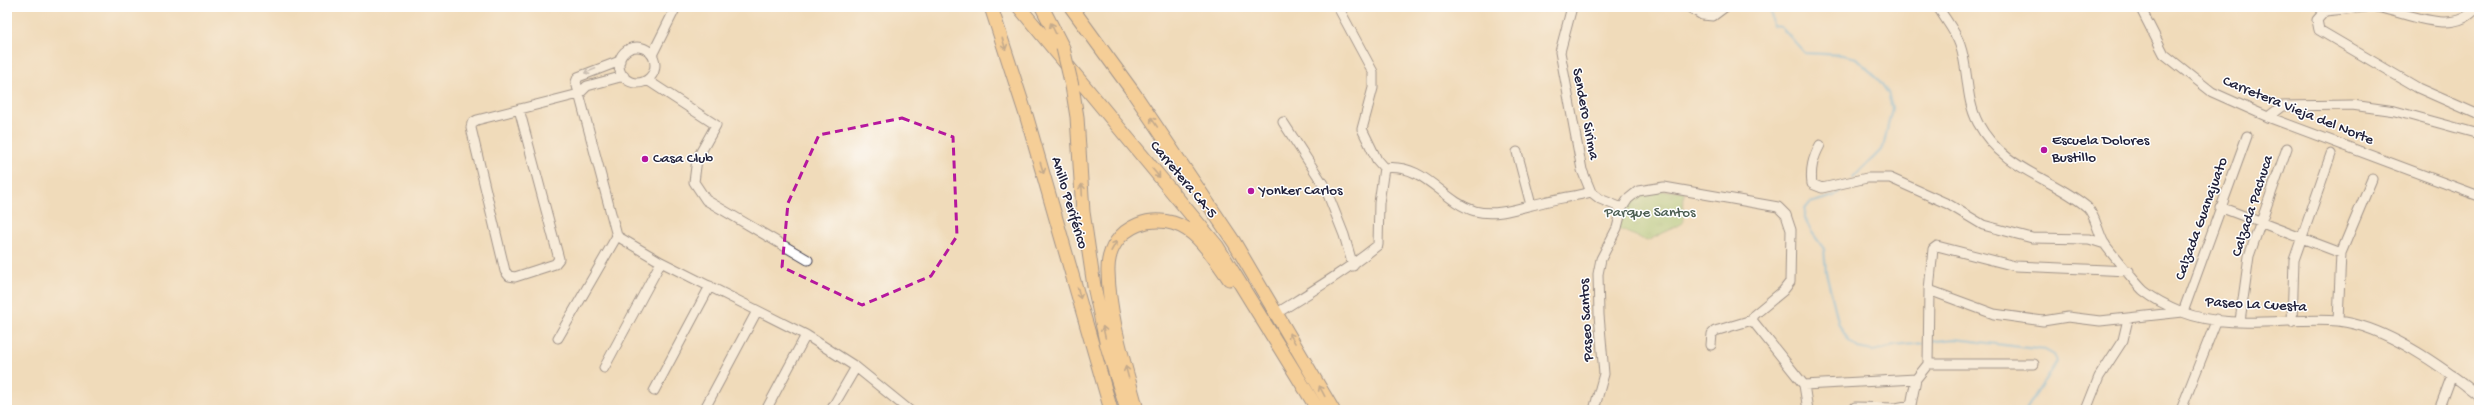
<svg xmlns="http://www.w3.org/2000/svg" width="2486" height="417" viewBox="0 0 2486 417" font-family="'Gochi Hand',sans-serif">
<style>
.park{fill:url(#park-tufts);stroke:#60785d}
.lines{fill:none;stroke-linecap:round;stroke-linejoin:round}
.stream{stroke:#63b0dd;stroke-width:2.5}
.minor-casing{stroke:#413e4e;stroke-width:11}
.highway-casing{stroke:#413e4e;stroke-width:15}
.minor{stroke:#fff;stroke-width:9}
.highway{stroke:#fbbe6e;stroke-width:13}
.highway-bridge-casing{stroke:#413e4e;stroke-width:15;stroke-linecap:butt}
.highway-bridge{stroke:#fbbe6e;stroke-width:13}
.oneway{stroke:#8e7054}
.oneway2{stroke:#9c9ca7}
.marked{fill:none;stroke:#b5179e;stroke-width:3;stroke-dasharray:8 5;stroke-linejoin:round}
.poi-dot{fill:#b5179e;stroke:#fff;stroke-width:1.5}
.labels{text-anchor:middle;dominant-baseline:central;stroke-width:3;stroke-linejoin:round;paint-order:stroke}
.street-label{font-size:15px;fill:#22223b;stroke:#fff}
.poi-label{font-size:15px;fill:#22223b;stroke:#fff;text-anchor:start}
.park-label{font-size:15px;fill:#4d5f53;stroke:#fff}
</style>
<defs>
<pattern id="park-tufts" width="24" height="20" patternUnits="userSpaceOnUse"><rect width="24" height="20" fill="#9dcf7f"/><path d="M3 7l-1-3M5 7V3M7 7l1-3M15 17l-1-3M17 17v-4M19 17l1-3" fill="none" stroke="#87b16f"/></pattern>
</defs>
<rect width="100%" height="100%" fill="#fff"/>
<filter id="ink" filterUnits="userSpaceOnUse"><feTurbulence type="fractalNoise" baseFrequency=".025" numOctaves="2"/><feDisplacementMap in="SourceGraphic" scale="8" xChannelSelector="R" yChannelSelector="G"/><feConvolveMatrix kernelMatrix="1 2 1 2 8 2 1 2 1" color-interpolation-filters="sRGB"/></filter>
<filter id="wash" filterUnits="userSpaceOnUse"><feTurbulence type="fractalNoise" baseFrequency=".012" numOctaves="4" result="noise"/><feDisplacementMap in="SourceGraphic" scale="16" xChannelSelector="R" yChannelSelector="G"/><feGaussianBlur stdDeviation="0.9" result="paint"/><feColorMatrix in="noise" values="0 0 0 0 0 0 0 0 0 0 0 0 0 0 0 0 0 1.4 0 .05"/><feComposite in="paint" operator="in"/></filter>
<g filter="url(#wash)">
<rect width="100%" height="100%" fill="#f0dbba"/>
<path class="park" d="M 1638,191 L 1684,191 L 1683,223 L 1647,241 L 1617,228 L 1618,220 Z"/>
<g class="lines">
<path class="stream" d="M 1770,7 L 1773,26 L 1781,27 L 1805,53 L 1843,55 L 1856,58 L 1879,80 L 1888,93 L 1892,108 L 1883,148 L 1853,178
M 1846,186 L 1834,196 L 1810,203 L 1805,209 L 1805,218 L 1811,231 L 1824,249 L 1826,272 L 1839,325 L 1849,341 L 1858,348 L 1873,351 L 1894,346 L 1925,343
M 1930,342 L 1955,339 L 2045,350 L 2054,355 L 2057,361 L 2026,410"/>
</g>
</g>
<g filter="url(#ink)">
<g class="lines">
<defs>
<path id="minor" d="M 1338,7 L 1373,72 L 1373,88 L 1362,129 L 1377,160 L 1384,168
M 1572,7 L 1560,52 L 1582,170 L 1591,192 L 1600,199 L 1622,208
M 1689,7 L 1702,15 L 1713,16 L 1725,7
M 1938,7 C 1945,19 1956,32 1960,45 C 1969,70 1965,98 1978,123 C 2004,171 2050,176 2087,207 C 2095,214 2098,233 2104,243 C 2107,248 2139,287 2144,291 C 2154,299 2170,307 2182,312 C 2230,331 2289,317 2338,321 C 2385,326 2443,367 2479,396
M 2140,7 L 2164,54 L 2212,92 L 2268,117 L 2479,196
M 2366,7 L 2325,11 L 2317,20 L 2319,30 L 2418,88 L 2479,115
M 2376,7 C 2407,12 2454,38 2477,7
M619 65a18 18 0 1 1 36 0a18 18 0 1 1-36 0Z
M 652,55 L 676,7
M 620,61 L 578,77 L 576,82 L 617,236 L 661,262 L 806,335 L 856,367 L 909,410
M 647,80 L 716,125 L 697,159 L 694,182 L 706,200 L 808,260
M 519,109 L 559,259 L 555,264 L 515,277 L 509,276 L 505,271 L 471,128 L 472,123 L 477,120 L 579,94 L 587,86 L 624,76
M 2268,117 L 2282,106 L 2352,105 L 2395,111 L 2479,134
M 1283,122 L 1325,187 L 1344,235 L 1353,266
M 1820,145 C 1813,158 1810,169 1812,184 L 1822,188 L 1867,178 L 1890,178 L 1948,204 L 1983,225 L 2032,238 L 2089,239 L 2105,244
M 1517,152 L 1531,205
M 1384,168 C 1426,163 1441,201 1475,211 C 1497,217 1522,207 1544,202 C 1560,198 1576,196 1591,192
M 2220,207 L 2341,253
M 1929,290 L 1994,314 L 2043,321 L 2068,317 L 2100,321 L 2183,312
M 2183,312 L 2247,136
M 1277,313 C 1312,291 1346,271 1378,245 L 1379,203 L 1384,168
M 2240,321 L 2249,256 L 2287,148
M 2338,321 L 2341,253 L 2372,179
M 2292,322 L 2294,260 L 2331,154
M 558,338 L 617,236
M 1711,345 L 1712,334 L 1715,331 L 1752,320
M 1928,364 L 2034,364
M 604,368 L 661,262
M 1804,385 L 1916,379 L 1928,364 L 1929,290 L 1933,249 L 1937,246 L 2015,266 L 2129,271
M 654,391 L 710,286
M 1855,407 L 1896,408 L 1911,405 L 1916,379
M 704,410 L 757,311
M 766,410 L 806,335
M 831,410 L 856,367
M 1594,410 L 1604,374 L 1599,315 L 1598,274 L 1601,259 L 1617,228 L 1622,208 L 1628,199 L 1638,191 L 1664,187 L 1778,207 L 1786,215 L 1791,230 L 1790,282 L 1783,291 L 1754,315 L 1752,320 L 1804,385 L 1808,410
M 2086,410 L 2099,377 L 2123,340 L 2128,319
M 2181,410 L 2217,319
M 2439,410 L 2452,375"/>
<path id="highway" d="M 991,7 L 1027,118 L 1111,410
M 1019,7 L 1217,246 L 1318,410
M 1042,7 L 1063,48
M 1071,7 L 1133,92 L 1234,242 L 1333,410
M 1072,86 L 1077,117 L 1083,212 L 1094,286 L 1107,346 L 1127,410
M 1137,410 C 1125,365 1109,318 1108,271 C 1107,225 1160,206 1193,234 C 1207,246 1218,263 1229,279"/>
</defs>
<use href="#minor" class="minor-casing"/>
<use href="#highway" class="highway-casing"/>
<use href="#minor" class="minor"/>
<use href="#highway" class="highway"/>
<defs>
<path id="highway-bridge" d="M 1063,48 L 1072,86"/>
</defs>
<use href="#highway-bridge" class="highway-bridge-casing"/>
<use href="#highway-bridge" class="highway-bridge"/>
</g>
<defs><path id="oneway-shaft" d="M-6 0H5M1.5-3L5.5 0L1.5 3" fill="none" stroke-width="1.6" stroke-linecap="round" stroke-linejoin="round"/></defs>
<g class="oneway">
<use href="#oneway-shaft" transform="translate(1053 28) rotate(-116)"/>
<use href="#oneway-shaft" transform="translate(1004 44) rotate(73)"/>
<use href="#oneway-shaft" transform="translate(1154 122) rotate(-124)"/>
<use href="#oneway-shaft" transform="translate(1042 168) rotate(73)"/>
<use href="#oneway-shaft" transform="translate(1156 173) rotate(50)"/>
<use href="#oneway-shaft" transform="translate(1082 190) rotate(-93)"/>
<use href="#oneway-shaft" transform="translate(1114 246) rotate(-61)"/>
<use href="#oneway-shaft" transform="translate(1079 293) rotate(75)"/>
<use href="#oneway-shaft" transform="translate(1104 332) rotate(-103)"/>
<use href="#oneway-shaft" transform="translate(1292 338) rotate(-121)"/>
<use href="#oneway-shaft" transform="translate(1127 372) rotate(-105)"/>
<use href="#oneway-shaft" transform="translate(1322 391) rotate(-118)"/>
</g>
<use class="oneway2" href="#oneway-shaft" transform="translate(590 71) rotate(159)"/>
</g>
<path d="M0 0H2486V417H0ZM 902,118 L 953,137 L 957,236 L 931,276 L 862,305 L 782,267 L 788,203 L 819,135 Z" fill="#f0dbba" fill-opacity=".55" fill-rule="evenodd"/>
<path class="marked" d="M 902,118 L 953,137 L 957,236 L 931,276 L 862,305 L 782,267 L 788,203 L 819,135 Z"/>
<g class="poi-dot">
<circle cx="2044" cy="150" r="4"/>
<circle cx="645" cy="159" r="4"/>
<circle cx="1251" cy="191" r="4"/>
</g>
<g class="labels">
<g class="street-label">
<text transform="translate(2298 111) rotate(22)">Carretera Vieja del Norte</text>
<text transform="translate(1585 114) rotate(79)">Sendero Sirima</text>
<text transform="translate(1183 180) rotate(50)">Carretera CA-5</text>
<text transform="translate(1069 203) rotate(73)">Anillo Periférico</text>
<text transform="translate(2253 206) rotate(-72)">Calzada Pachuca</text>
<text transform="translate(2202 219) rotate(-70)">Calzada Guanajuato</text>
<text transform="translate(2256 305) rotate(3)">Paseo La Cuesta</text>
<text transform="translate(1587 320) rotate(-93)">Paseo Santos</text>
</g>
<g class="poi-label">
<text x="2052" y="141">Escuela Dolores<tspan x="2052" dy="17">Bustillo</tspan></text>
<text x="653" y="159">Casa Club</text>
<text x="1259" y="191">Yonker Carlos</text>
</g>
<g class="park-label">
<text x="1650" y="213">Parque Santos</text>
</g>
</g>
<rect width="2486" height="417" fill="none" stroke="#fff" stroke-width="24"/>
</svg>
